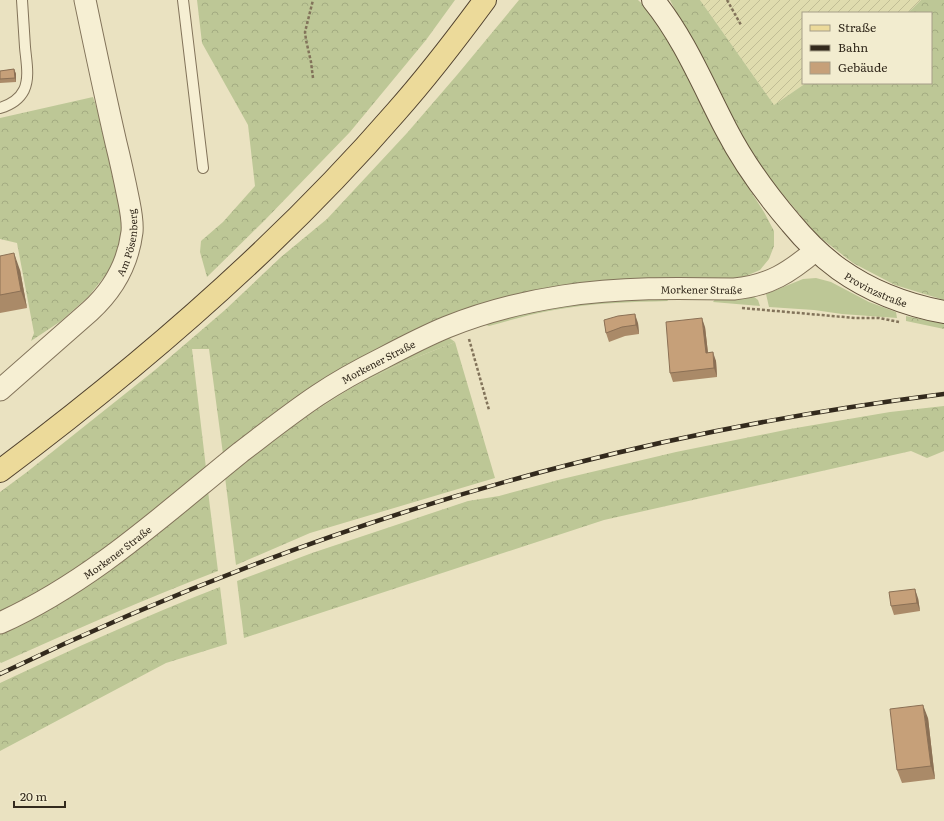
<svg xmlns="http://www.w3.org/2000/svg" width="944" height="821" viewBox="0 0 944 821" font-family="Literata,serif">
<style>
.farmland{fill:url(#farmland-furrows)}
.grass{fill:#bdc796}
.forest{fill:url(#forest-crowns)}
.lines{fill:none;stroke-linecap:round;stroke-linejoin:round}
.lane-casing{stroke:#82735a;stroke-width:12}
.street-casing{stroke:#82735a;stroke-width:23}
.secondary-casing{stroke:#64543d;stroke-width:24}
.primary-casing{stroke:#50412e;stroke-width:24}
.path{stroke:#82735a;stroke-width:2.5;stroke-dasharray:3 2;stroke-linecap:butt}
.lane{stroke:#f6efd3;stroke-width:10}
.street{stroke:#f6efd3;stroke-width:21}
.secondary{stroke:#f6efd3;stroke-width:22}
.primary{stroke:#ecda9a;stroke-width:22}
.rail-casing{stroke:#332a1d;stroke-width:4.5}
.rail{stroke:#f2eccf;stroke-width:3;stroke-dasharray:9;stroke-linecap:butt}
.wall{fill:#aa8a68}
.shaded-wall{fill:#8b7055}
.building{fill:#c6a079;stroke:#8b7055}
.labels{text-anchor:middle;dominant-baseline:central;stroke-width:3;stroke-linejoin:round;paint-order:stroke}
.street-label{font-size:10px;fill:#332a1d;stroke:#f2eccf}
</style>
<defs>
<pattern id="farmland-furrows" width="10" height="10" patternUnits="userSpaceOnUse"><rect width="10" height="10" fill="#dfdcae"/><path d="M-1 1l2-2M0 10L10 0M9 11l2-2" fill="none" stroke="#c0bd95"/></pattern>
<pattern id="forest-crowns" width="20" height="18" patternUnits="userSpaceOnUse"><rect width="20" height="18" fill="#bdc796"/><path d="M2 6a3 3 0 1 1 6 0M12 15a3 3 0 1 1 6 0" fill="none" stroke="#a3ab81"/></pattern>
</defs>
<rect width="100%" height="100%" fill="#eae2c1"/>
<path class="farmland" d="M 700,0 L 921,0 L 912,9 L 907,13 L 803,13 L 803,83 L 806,83 L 774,105 Z"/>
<path class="grass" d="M 816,278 L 831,282 L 869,302 L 896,312 L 897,318 L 842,314 L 814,310 L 769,307 L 766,294 L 803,279 Z
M 753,296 L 758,300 L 760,306 L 713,302 L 716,298 Z
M 666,298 L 668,301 C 630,302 592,303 554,310 C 532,314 510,320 489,326 L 483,324 L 560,305 L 602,301 Z
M 448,337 L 455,342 L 395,366 L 351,388 L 310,414 L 266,445 C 295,423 323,401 354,383 C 385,366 417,352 448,337 Z"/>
<path class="forest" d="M 197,0 L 455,0 L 426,40 L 350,132 L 264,221 L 207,277 L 200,252 L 201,241 L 223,222 L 255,186 L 248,125 L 202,43 Z
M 519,0 L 638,0 L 650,11 L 670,39 L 721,139 L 746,184 L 764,212 L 774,231 L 774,246 L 769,259 L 760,270 L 746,276 L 729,280 L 495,301 L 223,454 L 209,349 L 192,349 L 206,468 L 204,470 L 84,565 L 23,602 L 0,612 L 0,492 L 27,472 L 155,370 L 225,310 L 281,257 L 327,219 L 407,133 L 457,75 Z
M 670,0 L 700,0 L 774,105 L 806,83 L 931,83 L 931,13 L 907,13 L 912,9 L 921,0 L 944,0 L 944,300 L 895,285 L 853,263 L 817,235 L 774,184 L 732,123 Z
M 93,97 L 105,133 L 123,209 L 120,257 L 88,297 L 61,321 L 31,341 L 34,333 L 17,243 L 0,239 L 0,118 Z
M 906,316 L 944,324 L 944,329 L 906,321 Z
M 455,342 L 495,478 L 310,533 L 236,565 L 225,477 L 266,445 L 310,414 L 351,388 L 395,366 Z
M 944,406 L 944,451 L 927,458 L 911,451 L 604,520 L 244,638 L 237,581 L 312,553 L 468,501 L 499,496 L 562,479 L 676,452 L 790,429 L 890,412 Z
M 208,491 L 218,571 C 144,599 73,631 1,663 L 0,662 L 0,632 Z
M 220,587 L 227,644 L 166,663 L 0,751 L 0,683 C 73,649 145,616 220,587 Z"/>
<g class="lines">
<defs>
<path id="lane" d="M 183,0 L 203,168
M 0,108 C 10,105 19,100 24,90 C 30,77 26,60 25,47 C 24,31 23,16 22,0"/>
<g id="street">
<path id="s1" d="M 0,390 L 90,311 C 113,290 128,264 132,232 C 133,222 131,212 129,202 C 125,182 121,163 116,143 C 105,95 95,48 85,0"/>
<path id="s2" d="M 0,623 C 91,582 164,514 241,452 C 266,433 291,413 318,395 C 339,381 361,369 383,358 C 404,347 425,336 447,327 C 484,312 524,302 563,296 C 620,287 677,288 734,289 C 769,286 790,272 816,250"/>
</g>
<g id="secondary">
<path id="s3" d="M 653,0 C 684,38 703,85 726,129 C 743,162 766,194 791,223 C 805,240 821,256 839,269 C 870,291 906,305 944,312"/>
</g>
<path id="primary" d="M 0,471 C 143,364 279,247 396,112 C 428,76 457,38 485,0"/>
</defs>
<use href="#lane" class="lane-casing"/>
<use href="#street" class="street-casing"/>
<use href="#secondary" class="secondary-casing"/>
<use href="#primary" class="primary-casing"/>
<path class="path" d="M 727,0 L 741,25
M 313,78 L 311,62 L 306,40 L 305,32 L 313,0
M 742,308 L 855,318 L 879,318 L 899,322
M 469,339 L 489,410"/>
<use href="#lane" class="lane"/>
<use href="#street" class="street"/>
<use href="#secondary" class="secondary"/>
<use href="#primary" class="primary"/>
<defs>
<path id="rail" d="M 0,674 C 182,586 373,515 568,465 C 692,433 818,410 944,394"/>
</defs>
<use href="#rail" class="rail-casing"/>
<use href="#rail" class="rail"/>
</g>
<path class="wall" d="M 14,69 L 16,74 L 16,82 L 0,83 L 0,71 Z
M 0,256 L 20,270 L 27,308 L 0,313 Z
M 604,320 L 638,323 L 639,334 L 625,336 L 609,342 L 606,333 Z
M 705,327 L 708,353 L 716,361 L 717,377 L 673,382 L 670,373 Z
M 918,598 L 920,611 L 894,615 L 891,606 Z
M 928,718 L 935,779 L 902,783 L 897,770 Z"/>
<path class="shaded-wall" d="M 14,69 L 16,74 L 16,82 L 15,78 Z
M 14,253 L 20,270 L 27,308 L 21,291 Z
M 635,314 L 638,323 L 639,334 L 636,325 Z
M 702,318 L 705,327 L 709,362 L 706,353 Z
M 713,352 L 716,361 L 717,377 L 714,368 Z
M 915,589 L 918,598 L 920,611 L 917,603 Z
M 923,705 L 928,718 L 935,779 L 931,766 Z"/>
<path class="building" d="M 14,69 L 15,78 L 0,79 L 0,71 Z
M 14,253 L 21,291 L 0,295 L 0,256 Z
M 635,314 L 636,325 L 622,327 L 606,333 L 604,320 L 618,316 Z
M 702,318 L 706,353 L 713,352 L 714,368 L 670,373 L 666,322 Z
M 915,589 L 917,603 L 891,606 L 889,592 Z
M 923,705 L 931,766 L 897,770 L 890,709 Z"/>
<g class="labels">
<g class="street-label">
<text stroke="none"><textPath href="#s1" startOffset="200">Am Pösenberg</textPath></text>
<text stroke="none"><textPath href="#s2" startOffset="797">Morkener Straße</textPath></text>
<text stroke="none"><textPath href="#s3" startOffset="372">Provinzstraße</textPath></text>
<text stroke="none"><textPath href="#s2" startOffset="461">Morkener Straße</textPath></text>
<text stroke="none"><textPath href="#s2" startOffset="137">Morkener Straße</textPath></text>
</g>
</g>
<rect x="802" y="12" width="130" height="72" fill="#f2eccf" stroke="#a69e88"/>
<rect x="810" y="25" width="20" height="6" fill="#ecda9a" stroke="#a69e88"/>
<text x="838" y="32" font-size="12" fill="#332a1d">Straße</text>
<rect x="810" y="45" width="20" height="6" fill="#332a1d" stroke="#a69e88"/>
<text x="838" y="52" font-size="12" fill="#332a1d">Bahn</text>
<rect x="810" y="62" width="20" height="12" fill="#c6a079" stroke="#a69e88"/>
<text x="838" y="72" font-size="12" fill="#332a1d">Gebäude</text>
<path d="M14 801v6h51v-6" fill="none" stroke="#332a1d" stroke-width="2"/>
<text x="20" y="801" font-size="12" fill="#332a1d" stroke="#f2eccf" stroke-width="3" paint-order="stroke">20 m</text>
</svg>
